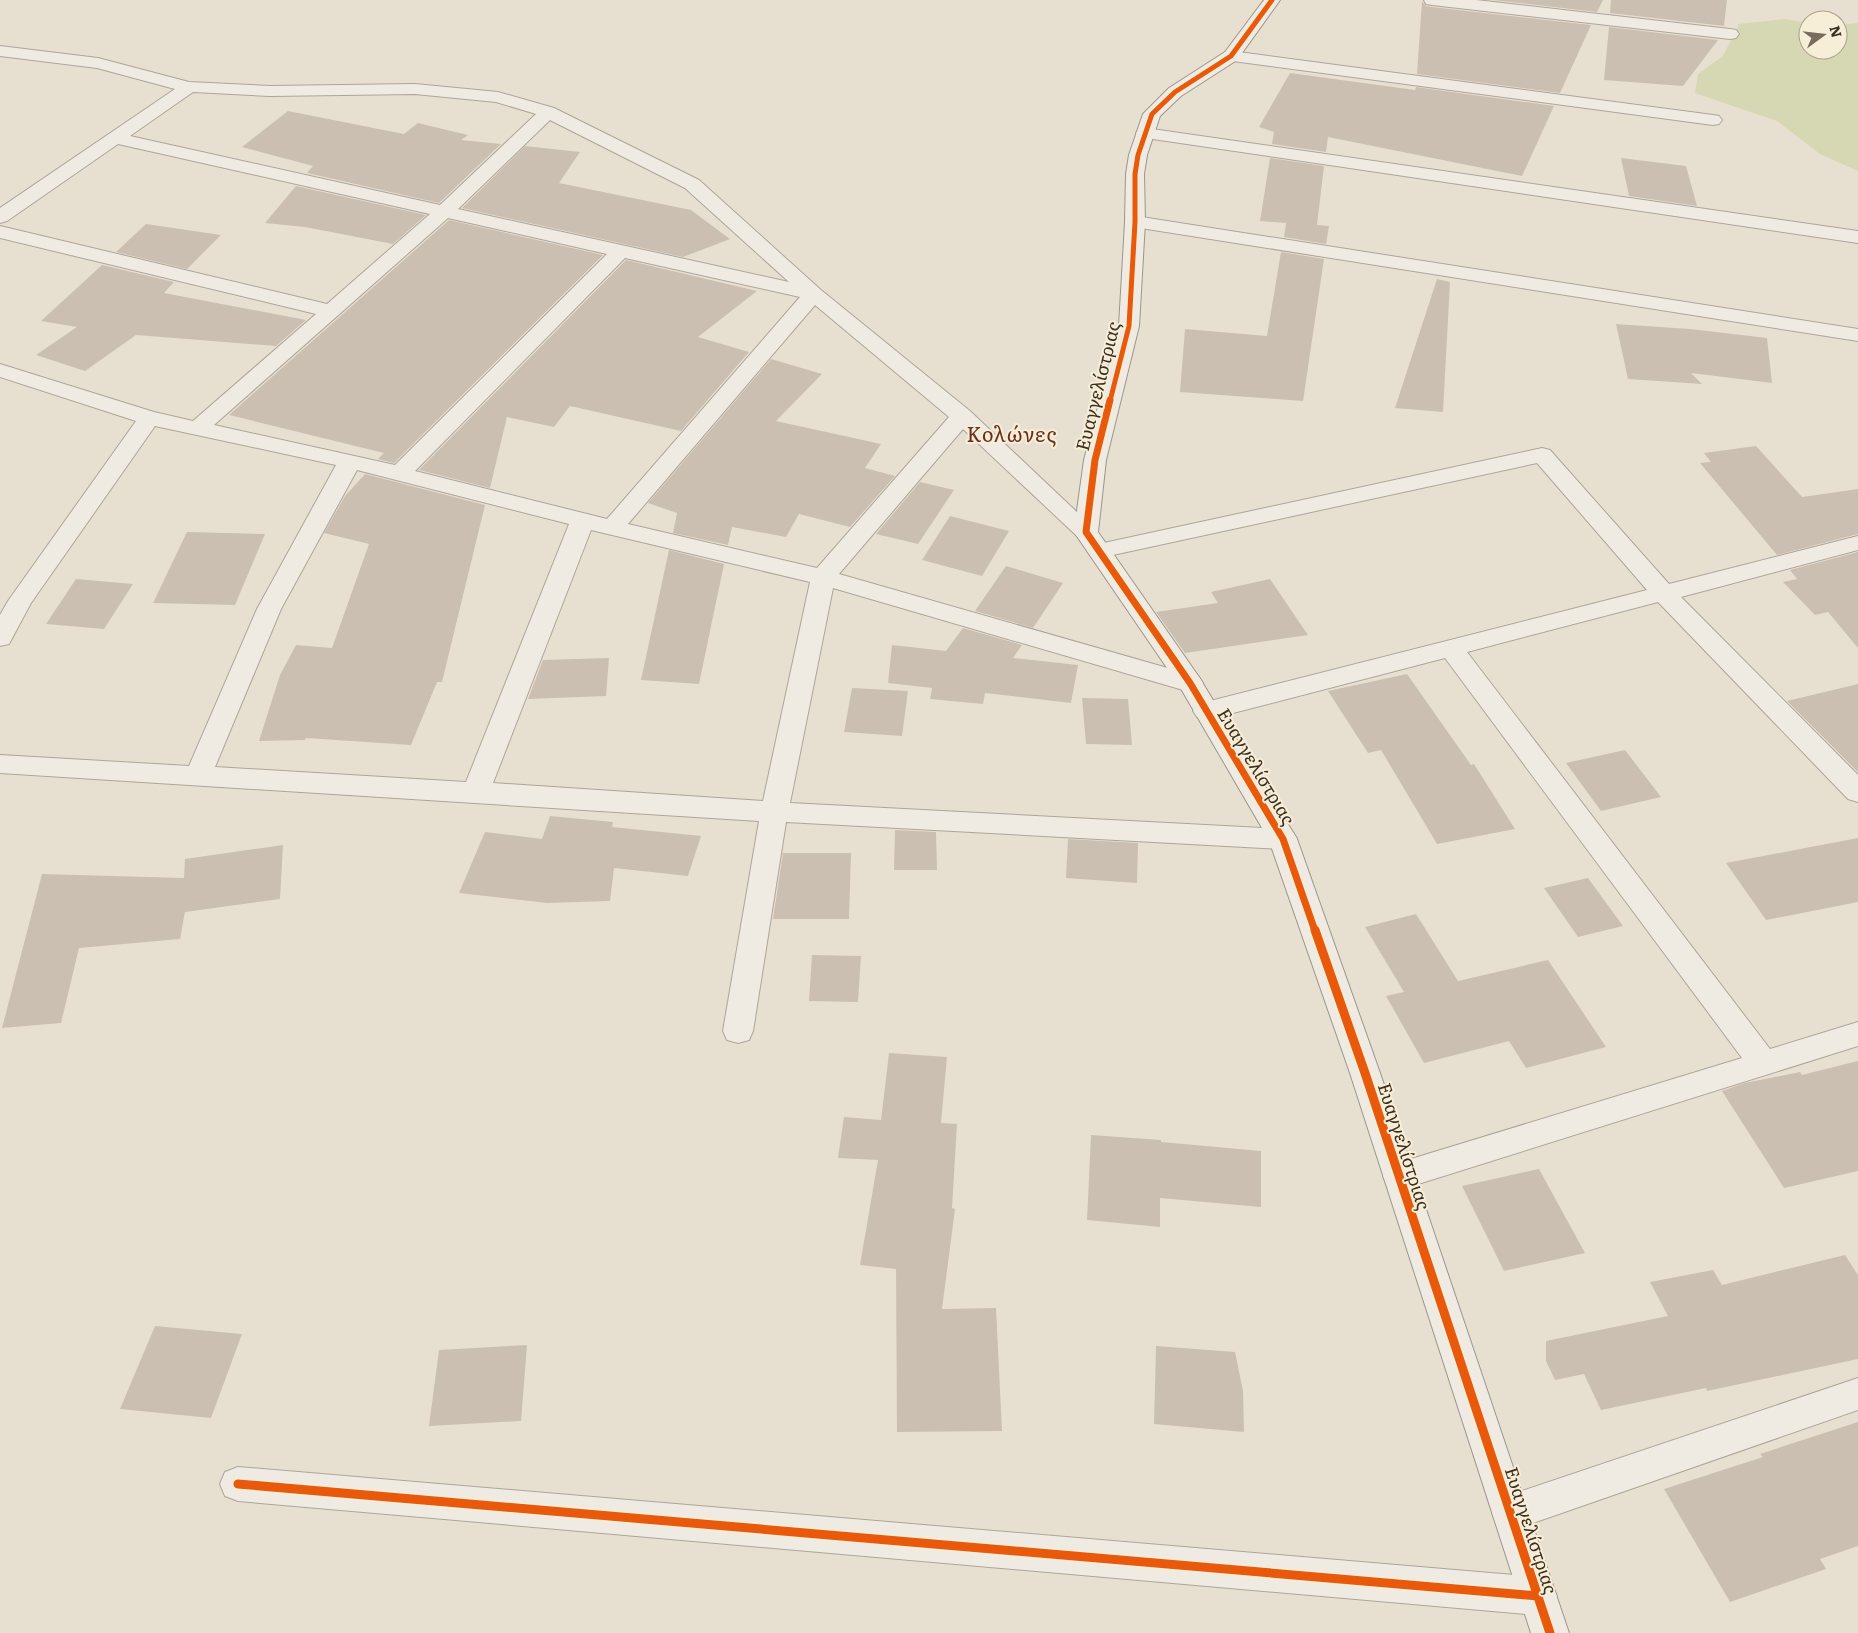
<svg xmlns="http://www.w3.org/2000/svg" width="1858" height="1633" viewBox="0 0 1858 1633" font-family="Literata,serif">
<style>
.green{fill:#d6d7b3}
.building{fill:#cbbfb2}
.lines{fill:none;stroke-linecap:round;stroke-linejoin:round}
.street-casing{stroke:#ada599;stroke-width:2}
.secondary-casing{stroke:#9c958a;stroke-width:2}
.street{fill:#efebe3;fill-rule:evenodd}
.secondary{fill:#efebe3;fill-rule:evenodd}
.cycleway-far2-casing{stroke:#f7eed8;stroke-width:7}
.cycleway-far1-casing{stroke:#f7eed8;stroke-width:10}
.cycleway-casing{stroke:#f7eed8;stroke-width:12}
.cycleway-far2{stroke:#e8590c;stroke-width:5}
.cycleway-far1{stroke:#e8590c;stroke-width:7}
.cycleway{stroke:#e8590c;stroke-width:9}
.labels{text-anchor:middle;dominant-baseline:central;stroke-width:4;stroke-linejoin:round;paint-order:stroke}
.street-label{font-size:18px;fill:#3d2e20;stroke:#f7eed8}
.quarter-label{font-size:20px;letter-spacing:1px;fill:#6b2e1e;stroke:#f7eed8}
</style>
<rect width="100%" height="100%" fill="#e7e0d1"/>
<path class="green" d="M 1785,19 L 1808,23 L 1808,50 L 1838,50 L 1838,25 L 1858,23 L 1858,171 L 1820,154 L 1777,121 L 1695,93 L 1698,74 L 1723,56 L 1739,24 Z"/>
<path class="building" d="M 1493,0 L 1603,0 L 1597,12 Z
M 1611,0 L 1727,0 L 1724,26 L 1610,13 Z
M 1422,1 L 1426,6 L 1432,7 L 1591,25 L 1560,93 L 1417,74 Z
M 1609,27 L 1718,40 L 1683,86 L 1604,80 Z
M 1290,73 L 1415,90 L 1416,87 L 1554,106 L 1522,176 L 1328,137 L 1326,152 L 1272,144 L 1274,132 L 1259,127 Z
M 288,111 L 404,134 L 418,123 L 468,135 L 461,140 L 501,144 L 439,203 L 307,173 L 313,166 L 242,147 Z
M 525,146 L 580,152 L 559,183 L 691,210 L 730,239 L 683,257 L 462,208 Z
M 1270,158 L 1324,166 L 1317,225 L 1329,226 L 1326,244 L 1284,237 L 1286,223 L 1260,221 Z
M 1621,158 L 1686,166 L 1697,206 L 1629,196 Z
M 296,186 L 426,215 L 393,244 L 305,227 L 265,223 Z
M 449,220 L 603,255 L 394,463 L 378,459 L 384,453 L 229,415 Z
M 146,224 L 221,235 L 187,269 L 116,252 Z
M 1281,252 L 1324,259 L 1303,401 L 1180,392 L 1185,329 L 1267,336 Z
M 626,260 L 757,291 L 698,337 L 749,352 L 681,431 L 570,406 L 554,427 L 507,417 L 490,488 L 419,470 Z
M 102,265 L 174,282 L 164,293 L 306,320 L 276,346 L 136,335 L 85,371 L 36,355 L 77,327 L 41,321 Z
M 1437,279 L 1450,282 L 1443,412 L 1395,408 Z
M 1616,324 L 1690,329 L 1767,338 L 1772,383 L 1691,373 L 1702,384 L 1628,379 Z
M 771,359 L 822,374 L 776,421 L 881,444 L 865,468 L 895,476 L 850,527 L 799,514 L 786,537 L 732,527 L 728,545 L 673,533 L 677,513 L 648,503 Z
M 1756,446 L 1802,497 L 1858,489 L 1858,534 L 1777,555 L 1700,463 L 1711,462 L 1704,453 Z
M 365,474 L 485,505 L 442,682 L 437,682 L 411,745 L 306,738 L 305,740 L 259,741 L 280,675 L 296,645 L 332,648 L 369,544 L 324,533 L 345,496 Z
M 920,482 L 954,490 L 918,544 L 876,534 Z
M 950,516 L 1009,531 L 982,576 L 922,560 Z
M 187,532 L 265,534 L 235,605 L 153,603 Z
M 669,550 L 724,564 L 699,684 L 641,680 Z
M 1858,552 L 1858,648 L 1828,612 L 1815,615 L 1783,582 L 1797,579 L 1790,570 Z
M 1006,566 L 1063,583 L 1033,628 L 975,611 Z
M 76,579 L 133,584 L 104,629 L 46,624 Z
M 1270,579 L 1308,635 L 1185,653 L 1156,612 L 1218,603 L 1211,592 Z
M 963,628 L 1022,645 L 1013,658 L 1078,665 L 1071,703 L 985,693 L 983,704 L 930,699 L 932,688 L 888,683 L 892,645 L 946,651 Z
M 609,658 L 606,696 L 528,699 L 543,660 Z
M 1407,674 L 1471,765 L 1474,764 L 1515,829 L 1437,844 L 1381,750 L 1368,753 L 1328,691 Z
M 1858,684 L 1858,772 L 1787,701 Z
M 852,688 L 908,691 L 902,736 L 844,732 Z
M 1082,698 L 1128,699 L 1132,745 L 1086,744 Z
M 1625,750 L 1661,797 L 1601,811 L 1566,763 Z
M 550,816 L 613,822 L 612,827 L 701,836 L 688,876 L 614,868 L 610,901 L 547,903 L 459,893 L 485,832 L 542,839 Z
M 895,830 L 936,832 L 937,870 L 894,870 Z
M 1858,838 L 1858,902 L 1766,920 L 1726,863 Z
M 1068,839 L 1138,843 L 1137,883 L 1066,878 Z
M 283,845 L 280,899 L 185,912 L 180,939 L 79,948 L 61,1023 L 2,1028 L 42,874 L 184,878 L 185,859 Z
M 783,853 L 851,853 L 849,919 L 773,919 Z
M 1588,878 L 1623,926 L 1578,937 L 1544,888 Z
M 1416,914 L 1458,981 L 1548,960 L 1606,1047 L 1526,1068 L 1509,1041 L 1424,1063 L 1386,996 L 1404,992 L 1365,927 Z
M 812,955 L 861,956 L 858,1002 L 809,1001 Z
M 889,1053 L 947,1057 L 941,1123 L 957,1124 L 952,1208 L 955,1209 L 942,1309 L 996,1308 L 1002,1431 L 897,1432 L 896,1269 L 860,1265 L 878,1160 L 838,1158 L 844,1117 L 881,1120 Z
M 1858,1061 L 1858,1171 L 1784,1188 L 1722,1091 L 1745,1083 L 1800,1072 L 1802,1075 Z
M 1091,1135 L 1161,1140 L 1161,1142 L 1261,1151 L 1261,1207 L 1160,1198 L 1160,1227 L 1087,1220 Z
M 1539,1169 L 1585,1253 L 1504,1271 L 1462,1186 Z
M 1845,1255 L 1858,1275 L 1858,1359 L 1707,1391 L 1706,1388 L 1601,1410 L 1584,1374 L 1555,1380 L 1546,1361 L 1546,1341 L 1668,1316 L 1650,1282 L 1713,1270 L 1722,1285 Z
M 155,1326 L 242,1334 L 211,1418 L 120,1409 Z
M 527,1345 L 521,1421 L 429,1426 L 439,1350 Z
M 1156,1346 L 1235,1352 L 1243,1391 L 1244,1432 L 1154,1424 Z
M 1858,1422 L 1858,1546 L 1820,1559 L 1826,1569 L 1730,1602 L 1664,1489 L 1763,1457 L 1760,1454 Z"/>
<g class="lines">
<defs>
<path id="street" d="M 1424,0 L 1476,0 L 1730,29 L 1736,30 L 1739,34 L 1736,38 L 1730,39 L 1432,5 L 1426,4 Z
M 0,46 L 98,58 L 189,82 L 270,86 L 415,84 L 498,92 L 554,108 L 699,180 L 821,290 L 970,411 L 1098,532 L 1094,537 L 1086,539 L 1078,537 L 963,429 L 839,574 L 1199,677 L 1203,683 L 1199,689 L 1190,692 L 833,588 L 790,803 L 1283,829 L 1293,832 L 1297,839 L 1293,846 L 1283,849 L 786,822 L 753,1031 L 749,1040 L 738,1043 L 727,1040 L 723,1031 L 759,821 L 0,773 L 0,755 L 189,766 L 257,609 L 336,465 L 155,426 L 31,603 L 9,644 L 0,646 L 0,615 L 8,601 L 136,421 L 0,377 L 0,364 L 154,412 L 193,421 L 316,314 L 0,238 L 0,226 L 327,304 L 430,214 L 118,144 L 7,221 L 0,223 L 0,208 L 175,89 L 97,68 L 0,56 ZM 193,92 L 270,96 L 415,94 L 496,102 L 536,114 L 440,205 L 130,136 ZM 550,120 L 685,188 L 789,282 L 458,209 ZM 448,218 L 607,254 L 395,465 L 214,425 ZM 625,258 L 800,297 L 607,519 L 415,471 ZM 815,305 L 949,417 L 817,568 L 628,524 ZM 357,470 L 569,524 L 466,782 L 215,767 L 281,609 ZM 591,530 L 810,582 L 763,801 L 493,783 Z
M 1231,51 L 1713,115 L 1719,116 L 1722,120 L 1719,124 L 1713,125 L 1225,60 L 1222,56 L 1225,52 Z
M 1145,128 L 1858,231 L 1858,243 L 1139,137 L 1136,133 L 1139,129 Z
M 1135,216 L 1858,329 L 1858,341 L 1128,226 L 1125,222 L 1128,218 Z
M 1542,448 L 1550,450 L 1669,584 L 1858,536 L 1858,550 L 1681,597 L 1858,775 L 1858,802 L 1848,799 L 1658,602 L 1467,652 L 1770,1049 L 1858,1022 L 1858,1046 L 1399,1190 L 1388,1186 L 1383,1176 L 1388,1166 L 1742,1058 L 1445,658 L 1206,720 L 1197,717 L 1193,711 L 1197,705 L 1206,702 L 1647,590 L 1537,463 L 1099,558 L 1091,556 L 1087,551 L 1091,546 L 1099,544 Z
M 1858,1378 L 1858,1410 L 1510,1531 L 1497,1526 L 1492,1513 L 1497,1500 L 1510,1495 Z
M 238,1467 L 1538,1577 L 1551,1583 L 1557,1596 L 1551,1609 L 1538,1615 L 238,1501 L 225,1496 L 220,1484 L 225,1472 Z"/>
<path id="secondary" d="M 1264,0 L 1280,0 L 1237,60 L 1181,96 L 1160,116 L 1147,155 L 1144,174 L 1145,222 L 1139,326 L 1106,460 L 1098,532 L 1199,677 L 1297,839 L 1380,1073 L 1569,1633 L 1531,1633 L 1350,1073 L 1269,840 L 1180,687 L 1074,532 L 1084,460 L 1119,326 L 1125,222 L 1126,174 L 1129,155 L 1143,114 L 1169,88 L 1225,52 Z"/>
</defs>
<use href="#street" class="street-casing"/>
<use href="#secondary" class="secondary-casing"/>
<use href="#street" class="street"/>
<use href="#secondary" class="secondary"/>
<defs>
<path id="cycleway-far2" d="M 1110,401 L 1129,326 L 1135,222 L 1135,174 L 1138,155 L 1152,114 L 1175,92 L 1231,56 L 1272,0"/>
<path id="cycleway-far1" d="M 1110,400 L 1095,460 L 1086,532 L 1190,683 L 1283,839 L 1315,931"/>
<path id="cycleway" d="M 1315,930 L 1365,1073 L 1550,1633
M 238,1484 L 1538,1596"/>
</defs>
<use href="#cycleway-far2" class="cycleway-far2-casing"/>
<use href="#cycleway-far1" class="cycleway-far1-casing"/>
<use href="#cycleway" class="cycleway-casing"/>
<use href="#cycleway-far2" class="cycleway-far2"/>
<use href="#cycleway-far1" class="cycleway-far1"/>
<use href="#cycleway" class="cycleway"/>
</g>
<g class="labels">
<g class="street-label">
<text transform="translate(1097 386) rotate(-76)">Ευαγγελίστριας</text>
<text transform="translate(1257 766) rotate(59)">Ευαγγελίστριας</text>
<text transform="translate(1405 1146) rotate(72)">Ευαγγελίστριας</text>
<text transform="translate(1532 1530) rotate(72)">Ευαγγελίστριας</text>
</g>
<g class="quarter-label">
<text x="1012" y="433">Κολώνες</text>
</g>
</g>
<g transform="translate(1823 35) rotate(75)"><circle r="24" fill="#f7eed8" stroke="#ada18e"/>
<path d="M0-4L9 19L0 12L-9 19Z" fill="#786c5e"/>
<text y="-8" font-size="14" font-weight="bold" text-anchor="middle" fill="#3d2e20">N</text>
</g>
</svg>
